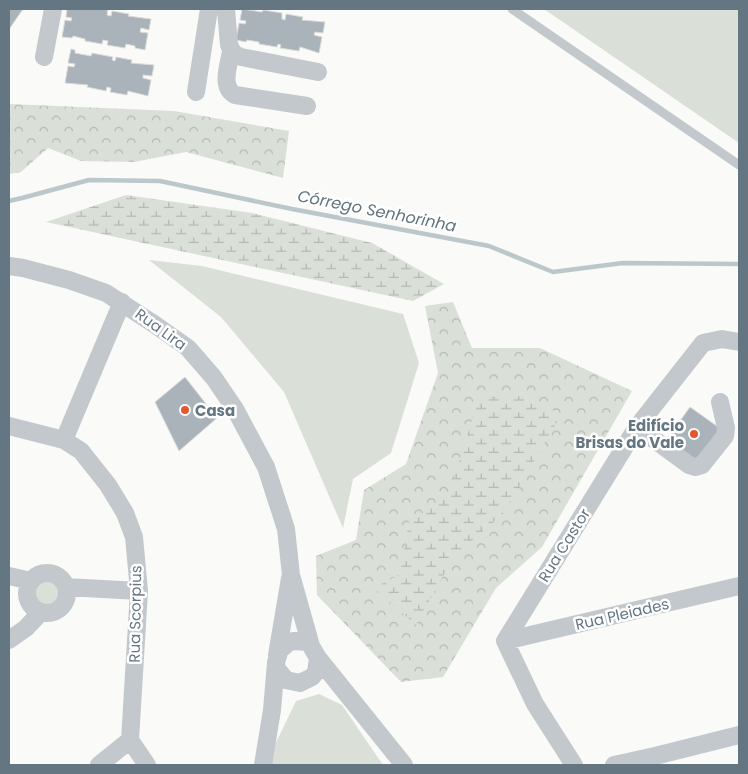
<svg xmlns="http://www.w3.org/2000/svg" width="748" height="774" viewBox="0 0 748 774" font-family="Poppins,sans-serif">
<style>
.green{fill:#dadfd7}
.forest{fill:url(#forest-crowns)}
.wetland{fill:url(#wetland-marsh)}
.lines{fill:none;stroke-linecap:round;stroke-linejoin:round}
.stream{stroke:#bbc7cb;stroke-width:4.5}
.building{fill:#aab3b9;stroke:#dcdcda}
.lane{stroke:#c3c8cc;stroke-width:9}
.street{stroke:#c3c8cc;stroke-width:18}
.poi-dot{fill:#e4572e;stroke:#fff;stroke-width:2}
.labels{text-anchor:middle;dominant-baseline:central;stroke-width:5;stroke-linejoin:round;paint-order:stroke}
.street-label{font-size:15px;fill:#657683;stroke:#fff}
.poi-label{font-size:15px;font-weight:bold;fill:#657683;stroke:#fff;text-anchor:start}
.water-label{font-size:16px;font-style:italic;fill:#60757c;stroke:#fff}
</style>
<defs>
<pattern id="forest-crowns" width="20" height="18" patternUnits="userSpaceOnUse" patternTransform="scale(1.25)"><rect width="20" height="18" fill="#dadfd7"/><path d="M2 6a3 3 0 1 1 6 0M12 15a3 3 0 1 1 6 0" fill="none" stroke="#b4b9b4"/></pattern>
<pattern id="wetland-marsh" width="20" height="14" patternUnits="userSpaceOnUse" patternTransform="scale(1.25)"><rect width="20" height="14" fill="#dadfd7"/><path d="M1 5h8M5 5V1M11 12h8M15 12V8" fill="none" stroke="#b4b9b4"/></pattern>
</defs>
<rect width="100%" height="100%" fill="#fafaf8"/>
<path class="green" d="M 544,9 L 739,9 L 739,143 Z
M 149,260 L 202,266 L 403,314 L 419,363 L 391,453 L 353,479 L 343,528 L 284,392 L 221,317 Z
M33 594a14 14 0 1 1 28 0a14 14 0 1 1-28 0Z
M 319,694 L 342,705 L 383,765 L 269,765 L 271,753 L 296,701 Z"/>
<path class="forest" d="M 9,104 L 174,111 L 289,131 L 283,178 L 186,152 L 134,162 L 81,161 L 48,148 L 21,172 L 9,174 Z
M 453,302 L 472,348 L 540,348 L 632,391 L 542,547 L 496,588 L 443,677 L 401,682 L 317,595 L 316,556 L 356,540 L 364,490 L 406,464 L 438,373 L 425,306 Z"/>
<path class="wetland" d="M 126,195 L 252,213 L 372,243 L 444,284 L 413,301 L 46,222 Z
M 526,396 L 561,415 L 503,514 L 454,556 L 416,625 L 374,588 L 400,574 L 409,521 L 448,497 L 479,398 Z"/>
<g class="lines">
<path class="stream" d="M 9,201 L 22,198 L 89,180 L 160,181 L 292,209 L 489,246 L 553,272 L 623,263 L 739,264"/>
</g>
<path class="building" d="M 9,9 L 23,9 L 10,28 L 9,27 Z
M 67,9 L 102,9 L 108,10 L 107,15 L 111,16 L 112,11 L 129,14 L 128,16 L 151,19 L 149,30 L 141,28 L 140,32 L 148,33 L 145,50 L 135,48 L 135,46 L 126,44 L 125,48 L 107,45 L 108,41 L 103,40 L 102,44 L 85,41 L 85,39 L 73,36 L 72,38 L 62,37 L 65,20 L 71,21 L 72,18 L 66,17 Z
M 242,9 L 262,12 L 263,10 L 282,13 L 282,19 L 285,20 L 286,14 L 303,17 L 302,20 L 325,22 L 323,33 L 315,32 L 314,35 L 322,37 L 319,53 L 300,47 L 299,51 L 280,48 L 281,45 L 278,44 L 277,47 L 259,44 L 259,42 L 247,40 L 246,42 L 236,40 L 239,23 L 245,24 L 246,21 L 240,20 Z
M 71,49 L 75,50 L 75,53 L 91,56 L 92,53 L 113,57 L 112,60 L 115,61 L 116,57 L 132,60 L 131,63 L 154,65 L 152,76 L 143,75 L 143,78 L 151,80 L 148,96 L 128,91 L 127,95 L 110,92 L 111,88 L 107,87 L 106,91 L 87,87 L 88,85 L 65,83 L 68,66 L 74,67 L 75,64 L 68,63 Z
M 185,377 L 217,418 L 179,451 L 155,402 Z
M 690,407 L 721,429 L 697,461 L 667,439 Z"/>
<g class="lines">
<path class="lane" d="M 512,9 L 739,165"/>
<path class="street" d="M 226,9 L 229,45 L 234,54 L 241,57 L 318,72
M 231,51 C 229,65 220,87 235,95 L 307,106
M 44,57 L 53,9
M 196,92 L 209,9
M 9,266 L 23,268 L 69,280 L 106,293 L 154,324 L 188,348 L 214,378 L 235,409 L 266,467 L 286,529 L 291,575 L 311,646 L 318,658 L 316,672 L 312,677 L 300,683 L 286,680 L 277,669 L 276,662 L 280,650 L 289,642 L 295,641 L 307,642 L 311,646
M 9,426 L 64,440 L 81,451 L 108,485 L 125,513 L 134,537 L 139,591 L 130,740 L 99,765
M 637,427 L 689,465 L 695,467 L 702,465 L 725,436 L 726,428 L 720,402
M 64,440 L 122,302
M27 593a20 20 0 1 1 40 0a20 20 0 1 1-40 0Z
M 9,576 L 31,581
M 66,587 L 139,591
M 9,640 L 26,628 L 41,612
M 505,641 L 739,586
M 277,655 L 290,578
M 318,658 L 404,765
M 130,740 L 147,765
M 655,756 L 739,735
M 263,765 L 272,710 L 276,663
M 574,765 L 535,704 L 505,641 L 637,427 L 703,343 L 722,339 L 739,342
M 614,765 L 655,756 L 642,765"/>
</g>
<g class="poi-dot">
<circle cx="185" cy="410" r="5"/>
<circle cx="694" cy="434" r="5"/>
</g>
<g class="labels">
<g class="street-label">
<text transform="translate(161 329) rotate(36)">Rua Lira</text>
<text transform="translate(564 545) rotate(-58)">Rua Castor</text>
<text transform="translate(135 614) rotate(-89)">Rua Scorpius</text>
<text transform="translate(622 614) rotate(-13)">Rua Pleiades</text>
</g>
<g class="poi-label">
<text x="195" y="410">Casa</text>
<text x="684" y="425" text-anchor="end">Edifício<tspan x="684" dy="17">Brisas do Vale</tspan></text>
</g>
<g class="water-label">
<text transform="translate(377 211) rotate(11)">Córrego Senhorinha</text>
</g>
</g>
<rect width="748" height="774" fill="none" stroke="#657683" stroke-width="20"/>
</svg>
